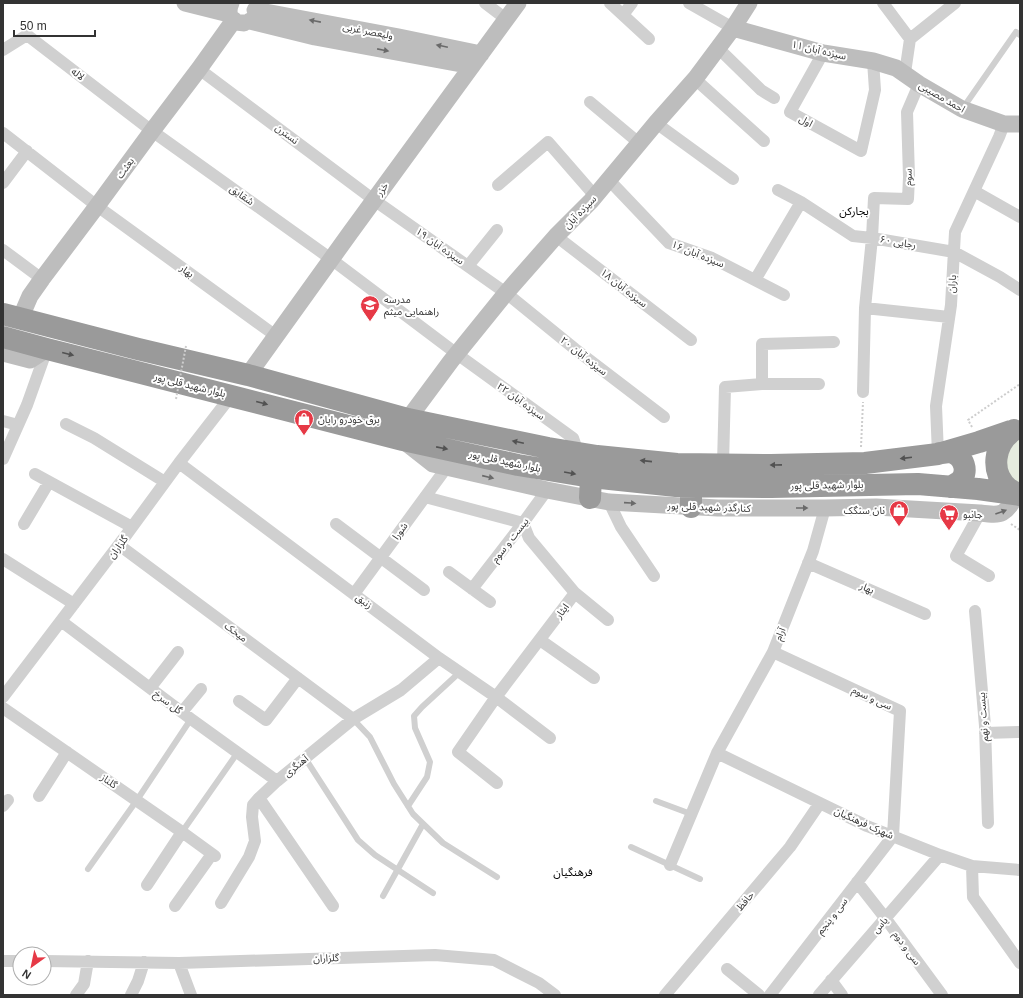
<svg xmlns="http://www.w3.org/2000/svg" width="1023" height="998" viewBox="0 0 1023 998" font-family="Helvetica,'Noto Sans Arabic',sans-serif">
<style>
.green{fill:#e6ecdf}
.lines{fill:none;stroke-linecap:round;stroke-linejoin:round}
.path{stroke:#cdcdcd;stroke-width:2;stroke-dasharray:2 2;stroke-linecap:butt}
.lane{stroke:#d0d0d0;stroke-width:6}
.street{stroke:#d0d0d0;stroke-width:12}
.secondary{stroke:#bdbdbd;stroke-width:17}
.highway{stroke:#9a9a9a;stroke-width:22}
.path-bridge{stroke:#cdcdcd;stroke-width:2;stroke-dasharray:2 2;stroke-linecap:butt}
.oneway{fill:#6a6a6a}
.oneway2{fill:#525252}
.labels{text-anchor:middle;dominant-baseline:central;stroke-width:4;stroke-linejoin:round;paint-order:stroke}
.street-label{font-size:10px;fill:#333;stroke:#fff}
.poi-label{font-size:10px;fill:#333;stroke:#fff;text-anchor:start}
.neighbourhood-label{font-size:11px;fill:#000;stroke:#fff}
</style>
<rect width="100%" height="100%" fill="#fff"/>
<path class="green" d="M 1020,433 L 1020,488 L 1006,475 L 1005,448 Z"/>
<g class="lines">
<path class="path" d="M 972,427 L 968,420 L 1020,384
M 861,447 L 863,402
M 1011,524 L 1020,530"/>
<path class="lane" d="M 963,108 L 1016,32 L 1020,35
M 353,719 L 370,737 L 394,784 L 413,814 L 443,843 L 497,877
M 305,758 L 358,840 L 375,855 L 433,893
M 656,801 L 691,814
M 408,806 L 427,777 L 430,762 L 415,728 L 414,716 L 422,707 L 460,672
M 182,832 L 238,752
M 631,847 L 700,879
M 88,869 L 137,800 L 191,719
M 383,896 L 423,824"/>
<path class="street" d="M 485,3 L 506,19
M 610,3 L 649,39
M 689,3 L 733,28
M 883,3 L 910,39
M 623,15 L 632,3
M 718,48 L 761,90 L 774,98
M 3,50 L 27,35 L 152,131 L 331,259 L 457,354 L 573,438 L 578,453
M 823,53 L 790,112 L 861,151 L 875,90 L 873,61
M 199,69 L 374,200 L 506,293 L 575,349 L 664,417
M 905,73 L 910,39 L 955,3
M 695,79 L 764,141
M 590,102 L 639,143
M 656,123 L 733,179
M 3,133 L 97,206 L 276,336
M 609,180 L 669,243 L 712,258 L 784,295
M 3,183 L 27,151
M 498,185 L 548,142 L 595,196
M 778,190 L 801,202 L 853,236 L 872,238 L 954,252 L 1000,277 L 1020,290
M 974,191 L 1020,217
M 556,236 L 691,340
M 3,250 L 42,279
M 468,266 L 497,230
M 755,280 L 801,202
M 865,308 L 949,317
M 762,384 L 762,344 L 834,342
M 863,392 L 865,308 L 872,238 L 874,198 L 908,199 L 909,177 L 907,112 L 919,84
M 3,421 L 18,425
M 66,424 L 94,438 L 165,482
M 938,454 L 936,406 L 951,305 L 955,232 L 999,137 L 1004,124
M 3,459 L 27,405 L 47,349
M 179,463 L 439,658 L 496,697 L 550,738
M 723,464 L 725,387 L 762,384 L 819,384
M 35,474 L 132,527
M 425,497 L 523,523 L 529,538 L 575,593 L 496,697 L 458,752 L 497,783
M 609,502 L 621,527 L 654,576
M 980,513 L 956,556 L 989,576
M 24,524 L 49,482
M 336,524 L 424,590
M 119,545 L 353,719
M 3,559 L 74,604
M 808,563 L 925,614
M 449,572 L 490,602
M 472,589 L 523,523 L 547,490
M 575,593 L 608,620
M 354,594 L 447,467
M 975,611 L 985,726 L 988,823
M 61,621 L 191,719 L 277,781
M 540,640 L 594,678
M 150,688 L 178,652
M 3,697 L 124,538 L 179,463 L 231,396
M 239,701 L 266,720 L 298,678
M 3,708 L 182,832 L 215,856
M 182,712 L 201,689
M 985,733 L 1020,732
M 717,753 L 867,826 L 940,855 L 972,866 L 1020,870
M 39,796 L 67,752
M 259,798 L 333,906
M 3,806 L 8,800
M 670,865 L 717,753 L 773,652 L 813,551 L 825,508
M 972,866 L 973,897 L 1020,963
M 857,882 L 886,919 L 942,995
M 147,885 L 182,832
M 221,903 L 249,857 L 255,841 L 252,817 L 253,805 L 259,798 L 277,781 L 353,719 L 401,690 L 439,658
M 175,906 L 212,854
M 3,961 L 20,961
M 44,961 L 179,963 L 435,955 L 494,960 L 539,983 L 555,995
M 179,963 L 191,995
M 727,969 L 759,995
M 831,980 L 842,995
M 76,995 L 84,984 L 88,961
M 131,995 L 138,981 L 144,962
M 665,995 L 790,847 L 820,803
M 770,995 L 893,836 L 900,711 L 773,652
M 819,995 L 940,855"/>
<path class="secondary" d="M 185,3 L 229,14
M 231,3 C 226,14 231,23 244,23
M 255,10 L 399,37 L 481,54
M 250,21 L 315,37 L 472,66
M 733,28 L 823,53 L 873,61 L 896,68 L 919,84 L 962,109 L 1004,124 L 1020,124
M 20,319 L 30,296 L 42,279 L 97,206 L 152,131 L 199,69 L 234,20
M 3,353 L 30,360 L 47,349
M 248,375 L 350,233 L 518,3
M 408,419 L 451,361 L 506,293 L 556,236 L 591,201 L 656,123 L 695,79 L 733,28 L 749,3
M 405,442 L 433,464 L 547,490 L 609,502 L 718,508 L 825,508 L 876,507 L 980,513 C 1003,516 1005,515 1017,494"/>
<path class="highway" d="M 3,314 L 138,349 L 248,375 L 408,419 L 548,448 L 597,456 L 677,464 L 771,465 L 865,463 L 938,454 L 979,442 L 1011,431
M 3,337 L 47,349 L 231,396 L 403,440 L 518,465 L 591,477 L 676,486 L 771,487 L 918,484 L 978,489 L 1020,495
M 1014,430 C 994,443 989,473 1009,489 C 1012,491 1017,493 1020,494
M 940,453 C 943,453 947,452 950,452 C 964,455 970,473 959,482 C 956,484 953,485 950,487
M 590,498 L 591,477
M 691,507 L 691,487"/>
<path class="path-bridge" d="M 176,399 L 186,346"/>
</g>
<defs><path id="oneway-solid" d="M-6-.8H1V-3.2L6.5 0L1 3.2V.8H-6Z"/></defs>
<g class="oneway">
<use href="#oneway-solid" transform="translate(315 21) rotate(-169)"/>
<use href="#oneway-solid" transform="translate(442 46) rotate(-168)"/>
<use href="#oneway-solid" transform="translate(383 50) rotate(11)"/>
<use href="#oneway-solid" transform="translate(488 477) rotate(13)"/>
<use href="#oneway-solid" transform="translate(630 503) rotate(4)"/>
<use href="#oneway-solid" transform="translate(802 508)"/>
<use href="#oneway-solid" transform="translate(1001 512) rotate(-20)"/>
</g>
<g class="oneway2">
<use href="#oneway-solid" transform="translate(68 354) rotate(14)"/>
<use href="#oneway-solid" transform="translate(262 403) rotate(15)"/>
<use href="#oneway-solid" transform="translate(518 442) rotate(-168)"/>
<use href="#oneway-solid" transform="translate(442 448) rotate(11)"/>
<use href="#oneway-solid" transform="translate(906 458) rotate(173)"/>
<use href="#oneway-solid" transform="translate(646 461) rotate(-174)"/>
<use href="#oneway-solid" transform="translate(776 465) rotate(179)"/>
<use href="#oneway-solid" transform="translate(570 473) rotate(10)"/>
</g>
<defs>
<symbol id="school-pin" viewBox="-11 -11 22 30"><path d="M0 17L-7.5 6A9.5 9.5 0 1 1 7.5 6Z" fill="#e63946" stroke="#fff"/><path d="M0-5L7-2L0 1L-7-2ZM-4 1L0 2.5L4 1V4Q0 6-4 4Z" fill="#fff"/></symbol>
<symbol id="shop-pin" viewBox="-11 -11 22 30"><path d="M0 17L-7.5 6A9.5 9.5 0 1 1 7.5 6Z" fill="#e63946" stroke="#fff"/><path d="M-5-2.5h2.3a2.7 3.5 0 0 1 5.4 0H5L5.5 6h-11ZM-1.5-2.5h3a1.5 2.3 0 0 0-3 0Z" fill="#fff"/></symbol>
<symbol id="supermarket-pin" viewBox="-11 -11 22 30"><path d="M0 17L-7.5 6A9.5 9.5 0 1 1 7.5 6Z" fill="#e63946" stroke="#fff"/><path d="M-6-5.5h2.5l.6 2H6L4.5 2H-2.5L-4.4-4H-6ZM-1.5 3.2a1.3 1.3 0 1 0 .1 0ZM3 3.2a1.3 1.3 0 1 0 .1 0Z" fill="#fff"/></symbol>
</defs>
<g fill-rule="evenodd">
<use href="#school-pin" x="359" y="294" width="22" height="30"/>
<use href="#shop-pin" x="293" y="408" width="22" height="30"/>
<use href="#shop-pin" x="888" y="499" width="22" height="30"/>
<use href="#supermarket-pin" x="938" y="503" width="22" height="30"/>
</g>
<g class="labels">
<g class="street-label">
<text transform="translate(368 31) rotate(11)">ولیعصر غربی</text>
<text transform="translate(819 50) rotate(13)">سیزده آبان ۱۱</text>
<text transform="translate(78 74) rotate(37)">لاله</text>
<text transform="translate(942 97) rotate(30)">احمد مصیبی</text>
<text transform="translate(806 121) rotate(29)">اول</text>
<text transform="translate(287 134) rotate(37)">نسترن</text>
<text transform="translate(125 168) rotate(-54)">بعثت</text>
<text transform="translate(908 177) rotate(-89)">سوم</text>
<text transform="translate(382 189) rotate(-54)">خزر</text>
<text transform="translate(242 195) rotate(36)">شقایق</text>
<text transform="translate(580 212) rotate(-46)">سیزده آبان</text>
<text transform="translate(898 242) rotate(10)">رجایی ۶۰</text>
<text transform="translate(440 246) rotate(35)">سیزده آبان ۱۹</text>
<text transform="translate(698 254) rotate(22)">سیزده آبان ۱۶</text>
<text transform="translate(187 271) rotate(36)">بهار</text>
<text transform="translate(952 284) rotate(-86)">باران</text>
<text transform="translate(624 288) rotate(38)">سیزده آبان ۱۸</text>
<text transform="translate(584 356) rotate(38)">سیزده آبان ۲۰</text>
<text transform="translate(190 385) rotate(14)">بلوار شهید قلی پور</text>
<text transform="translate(521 401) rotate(36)">سیزده آبان ۲۲</text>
<text transform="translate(505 461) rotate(12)">بلوار شهید قلی پور</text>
<text transform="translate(827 485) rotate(-1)">بلوار شهید قلی پور</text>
<text transform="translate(709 507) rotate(2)">کنارگذر شهید قلی پور</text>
<text transform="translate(400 531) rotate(-54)">شورا</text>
<text transform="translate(510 540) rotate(-52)">بیست و سوم</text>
<text transform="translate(118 547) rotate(-53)">گلزاران</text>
<text transform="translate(867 588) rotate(24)">بهار</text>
<text transform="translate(364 601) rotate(37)">زنبق</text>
<text transform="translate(562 611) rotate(-53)">ایثار</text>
<text transform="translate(236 632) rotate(37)">میخک</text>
<text transform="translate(780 634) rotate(-68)">آرام</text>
<text transform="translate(872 698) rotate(25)">سی و سوم</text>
<text transform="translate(168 702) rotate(37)">گل سرخ</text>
<text transform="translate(983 717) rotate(-94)">بیست و نهم</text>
<text transform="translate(296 766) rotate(-39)">آهنگری</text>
<text transform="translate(109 781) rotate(35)">گلناز</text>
<text transform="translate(864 823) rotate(24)">شهرک فرهنگیان</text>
<text transform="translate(745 901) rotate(-50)">حافظ</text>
<text transform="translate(832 916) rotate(-52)">سی و پنجم</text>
<text transform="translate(880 925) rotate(-49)">یاس</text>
<text transform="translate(907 948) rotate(54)">سی و دوم</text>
<text transform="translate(326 958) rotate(-2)">گلزاران</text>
</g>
<g class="poi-label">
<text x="384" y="299">مدرسه<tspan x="384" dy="12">راهنمایی میثم</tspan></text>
<text x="318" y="419">برق خودرو رایان</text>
<text x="885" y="510" text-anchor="end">نان سنگک</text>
<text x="963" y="514">جانبو</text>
</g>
<g class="neighbourhood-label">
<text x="854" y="211">بجارکن</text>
<text x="573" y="872">فرهنگیان</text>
</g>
</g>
<rect width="1023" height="998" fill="none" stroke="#333333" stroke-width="8"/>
<g transform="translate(32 966) rotate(213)"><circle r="19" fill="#ffffff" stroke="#adadad"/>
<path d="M0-3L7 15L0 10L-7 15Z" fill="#e63946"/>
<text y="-6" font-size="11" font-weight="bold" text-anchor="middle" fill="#333333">N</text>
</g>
<path d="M14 30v6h81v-6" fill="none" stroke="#333333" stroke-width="2"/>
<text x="20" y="30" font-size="12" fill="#333333" stroke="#ffffff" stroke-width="3" paint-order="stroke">50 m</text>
</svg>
